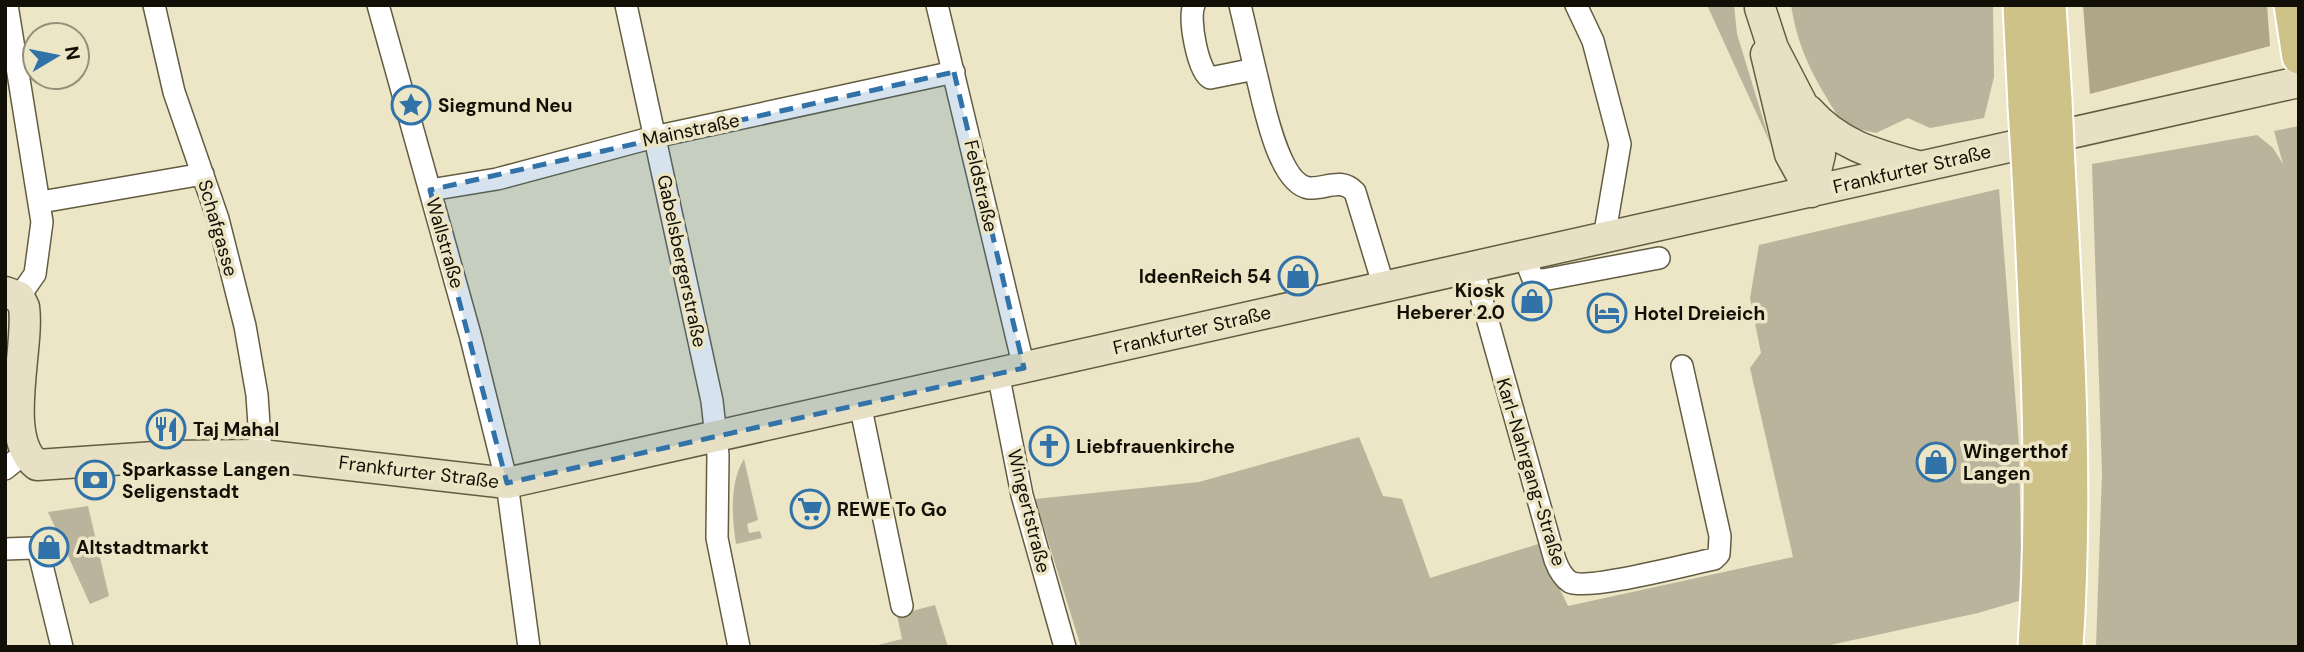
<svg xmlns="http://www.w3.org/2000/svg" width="2304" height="652" viewBox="0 0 2304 652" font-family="'DM Sans',sans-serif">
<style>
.green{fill:#bab49d}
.forest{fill:#aea685}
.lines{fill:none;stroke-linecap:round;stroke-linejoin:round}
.street-casing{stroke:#635c41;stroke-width:24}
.secondary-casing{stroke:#635c41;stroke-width:33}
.primary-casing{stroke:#fff;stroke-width:37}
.street{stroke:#fff;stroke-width:21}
.secondary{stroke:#e7e0c4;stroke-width:30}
.primary{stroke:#cec289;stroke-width:33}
.primary-bridge-casing{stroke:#fff;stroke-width:37;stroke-linecap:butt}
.primary-bridge{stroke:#cec289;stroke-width:33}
.marked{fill:#3173a9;fill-opacity:0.2;stroke:#3173a9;stroke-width:5;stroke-dasharray:14 9;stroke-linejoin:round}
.labels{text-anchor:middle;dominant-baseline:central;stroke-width:7;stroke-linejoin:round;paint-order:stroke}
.poi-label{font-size:19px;font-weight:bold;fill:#121006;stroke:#ece5c6;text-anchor:start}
.street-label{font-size:19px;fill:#121006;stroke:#ece5c6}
</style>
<rect width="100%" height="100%" fill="#ece5c6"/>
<path class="green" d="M 1707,5 L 1734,5 L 1737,34 L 1771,145 Z
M 1791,5 L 1993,5 L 1994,77 L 1984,118 L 1930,128 L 1908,118 L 1876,133 L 1844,126 C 1818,84 1799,56 1791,5 Z
M 2299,126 L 2299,647 L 2096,647 L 2102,473 L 2092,164 L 2257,135 L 2273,148 L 2283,164 L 2274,131 Z
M 1999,189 L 2019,445 L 2022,600 L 1978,613 L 1821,647 L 1081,647 L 1035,499 L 1199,482 L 1359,437 L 1383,496 L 1402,499 L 1430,578 L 1538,544 L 1568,606 L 1793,557 L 1750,368 L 1761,353 L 1750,298 L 1759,245 Z
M 744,459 L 758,520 L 747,524 L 749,533 L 760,531 L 762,538 L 736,544 C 732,518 729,483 744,459 Z
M 88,506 L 109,596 L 90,604 L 48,512 Z
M 935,605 L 948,647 L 870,647 L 902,639 L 897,615 Z"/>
<path class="forest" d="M 2083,5 L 2267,5 L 2270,46 L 2090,94 Z"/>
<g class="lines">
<defs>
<path id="street" d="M 7,5 L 42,222 L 35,274 L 19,297
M 154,5 L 174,92 L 218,219 L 245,326 L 257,395 L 261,455
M 378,5 L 471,338 L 507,483 L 529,647
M 626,5 L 712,401 L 718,455 L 717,538 L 739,647
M 937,5 L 1024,368
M 1194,5 C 1188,19 1198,71 1210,78 L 1255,69 L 1240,5
M 1576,5 L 1593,41 L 1620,144 L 1604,238
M 1255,69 C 1262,95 1277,184 1309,188 C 1326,189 1341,177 1355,192 L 1384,287
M 430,190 L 497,179 L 654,137 L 954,72
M 41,202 L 203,174
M 1524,256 L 1533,279 L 1543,280 L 1659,258
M 1473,268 L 1555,560 C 1558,568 1562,577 1570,582 C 1588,591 1689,564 1714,559 L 1719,554 L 1720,536 L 1682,366
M 998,373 L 1022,495 L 1065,647
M 860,404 L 902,606
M 5,469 L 26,452
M 5,549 L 33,548 L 39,553 L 62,647"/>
<path id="secondary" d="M 1760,8 L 1773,48 L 1815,129 L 1820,154 L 1811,192
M 1766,54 L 1790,154 L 1811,192
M 1808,110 C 1839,145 1874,154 1917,166
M 5,292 L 19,297 L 24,307 C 30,347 1,438 37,465 L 170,456 L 261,455 L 507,483 L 2299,82"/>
<path id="primary" d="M 2020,5 L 2025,106
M 2049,5 L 2055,100
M 2291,5 L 2299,57
M 2058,166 C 2067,327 2077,486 2066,647
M 2029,173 C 2037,331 2046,489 2035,647"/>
</defs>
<use href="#street" class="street-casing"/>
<use href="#secondary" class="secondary-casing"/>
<use href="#primary" class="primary-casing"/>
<use href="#street" class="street"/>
<use href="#secondary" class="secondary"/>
<use href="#primary" class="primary"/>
<defs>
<path id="primary-bridge" d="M 2055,100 L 2058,166
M 2025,106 L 2029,173"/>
</defs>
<use href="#primary-bridge" class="primary-bridge-casing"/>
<use href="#primary-bridge" class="primary-bridge"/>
</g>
<path class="marked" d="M 954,72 L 1024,368 L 507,483 L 430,190 Z"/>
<defs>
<symbol id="sight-ring" viewBox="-11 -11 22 22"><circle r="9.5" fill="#ece5c6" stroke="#3173a9" stroke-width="1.5"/><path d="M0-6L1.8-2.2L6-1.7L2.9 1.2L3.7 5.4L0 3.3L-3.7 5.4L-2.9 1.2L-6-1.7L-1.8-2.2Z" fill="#3173a9"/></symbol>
<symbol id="shop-ring" viewBox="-11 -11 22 22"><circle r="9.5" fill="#ece5c6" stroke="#3173a9" stroke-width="1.5"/><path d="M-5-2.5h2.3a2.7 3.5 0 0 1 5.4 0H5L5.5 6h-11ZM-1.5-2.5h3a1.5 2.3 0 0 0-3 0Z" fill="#3173a9"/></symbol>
<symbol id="hotel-ring" viewBox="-11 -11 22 22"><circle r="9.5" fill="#ece5c6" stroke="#3173a9" stroke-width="1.5"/><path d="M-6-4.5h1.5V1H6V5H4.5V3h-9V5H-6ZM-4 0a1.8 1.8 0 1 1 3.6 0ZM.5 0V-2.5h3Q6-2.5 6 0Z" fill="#3173a9"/></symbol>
<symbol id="restaurant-ring" viewBox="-11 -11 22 22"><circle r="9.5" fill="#ece5c6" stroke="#3173a9" stroke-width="1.5"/><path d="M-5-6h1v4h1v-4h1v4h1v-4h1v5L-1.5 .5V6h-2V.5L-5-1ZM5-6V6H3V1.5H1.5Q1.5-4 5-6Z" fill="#3173a9"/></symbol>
<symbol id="church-ring" viewBox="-11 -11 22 22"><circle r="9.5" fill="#ece5c6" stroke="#3173a9" stroke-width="1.5"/><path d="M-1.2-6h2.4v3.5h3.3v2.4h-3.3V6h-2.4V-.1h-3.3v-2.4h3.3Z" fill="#3173a9"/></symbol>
<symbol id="bank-ring" viewBox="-11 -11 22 22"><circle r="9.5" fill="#ece5c6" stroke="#3173a9" stroke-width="1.5"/><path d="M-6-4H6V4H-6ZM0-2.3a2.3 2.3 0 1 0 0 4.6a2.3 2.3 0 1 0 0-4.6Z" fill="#3173a9"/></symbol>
<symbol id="supermarket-ring" viewBox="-11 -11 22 22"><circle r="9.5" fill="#ece5c6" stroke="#3173a9" stroke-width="1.5"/><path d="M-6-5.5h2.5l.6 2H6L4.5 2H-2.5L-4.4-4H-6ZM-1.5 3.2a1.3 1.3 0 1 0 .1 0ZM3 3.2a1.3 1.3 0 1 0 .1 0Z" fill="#3173a9"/></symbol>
</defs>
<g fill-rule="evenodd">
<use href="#sight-ring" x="389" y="83" width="44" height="44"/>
<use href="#shop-ring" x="1276" y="254" width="44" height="44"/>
<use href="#shop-ring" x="1510" y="279" width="44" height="44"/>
<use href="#hotel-ring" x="1585" y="291" width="44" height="44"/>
<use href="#restaurant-ring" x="144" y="407" width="44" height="44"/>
<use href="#church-ring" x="1027" y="424" width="44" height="44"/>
<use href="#shop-ring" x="1914" y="440" width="44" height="44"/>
<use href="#bank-ring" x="73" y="458" width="44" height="44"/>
<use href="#supermarket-ring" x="788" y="487" width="44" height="44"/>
<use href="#shop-ring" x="27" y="525" width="44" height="44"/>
</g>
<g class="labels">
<g class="poi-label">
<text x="438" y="105">Siegmund Neu</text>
<text x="1271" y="276" text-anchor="end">IdeenReich 54</text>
<text x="1505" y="290" text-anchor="end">Kiosk<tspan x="1505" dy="22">Heberer 2.0</tspan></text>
<text x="1634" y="313">Hotel Dreieich</text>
<text x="193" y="429">Taj Mahal</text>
<text x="1076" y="446">Liebfrauenkirche</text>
<text x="1963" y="451">Wingerthof<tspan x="1963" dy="22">Langen</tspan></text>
<text x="122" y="469">Sparkasse Langen<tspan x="122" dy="22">Seligenstadt</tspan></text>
<text x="837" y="509">REWE To Go</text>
<text x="76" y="547">Altstadtmarkt</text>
</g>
<g class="street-label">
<text transform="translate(691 130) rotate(-12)">Mainstraße</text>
<text transform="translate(1912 169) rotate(-13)">Frankfurter Straße</text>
<text transform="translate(981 186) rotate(77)">Feldstraße</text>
<text transform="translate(218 228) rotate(74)">Schafgasse</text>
<text transform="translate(445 243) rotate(74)">Wallstraße</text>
<text transform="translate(682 261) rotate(78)">Gabelsbergerstraße</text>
<text transform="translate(1192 330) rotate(-13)">Frankfurter Straße</text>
<text transform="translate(419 472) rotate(7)">Frankfurter Straße</text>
<text transform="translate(1531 472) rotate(73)">Karl-Nahrgang-Straße</text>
<text transform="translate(1029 511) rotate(76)">Wingertstraße</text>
</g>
</g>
<rect width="2304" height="652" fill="none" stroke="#121006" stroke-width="14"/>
<g transform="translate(56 56) rotate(80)"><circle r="33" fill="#ece5c6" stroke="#959079" stroke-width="2"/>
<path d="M0-5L12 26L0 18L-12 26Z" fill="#3173a9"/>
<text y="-10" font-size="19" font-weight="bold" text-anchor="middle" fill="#121006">N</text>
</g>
</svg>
